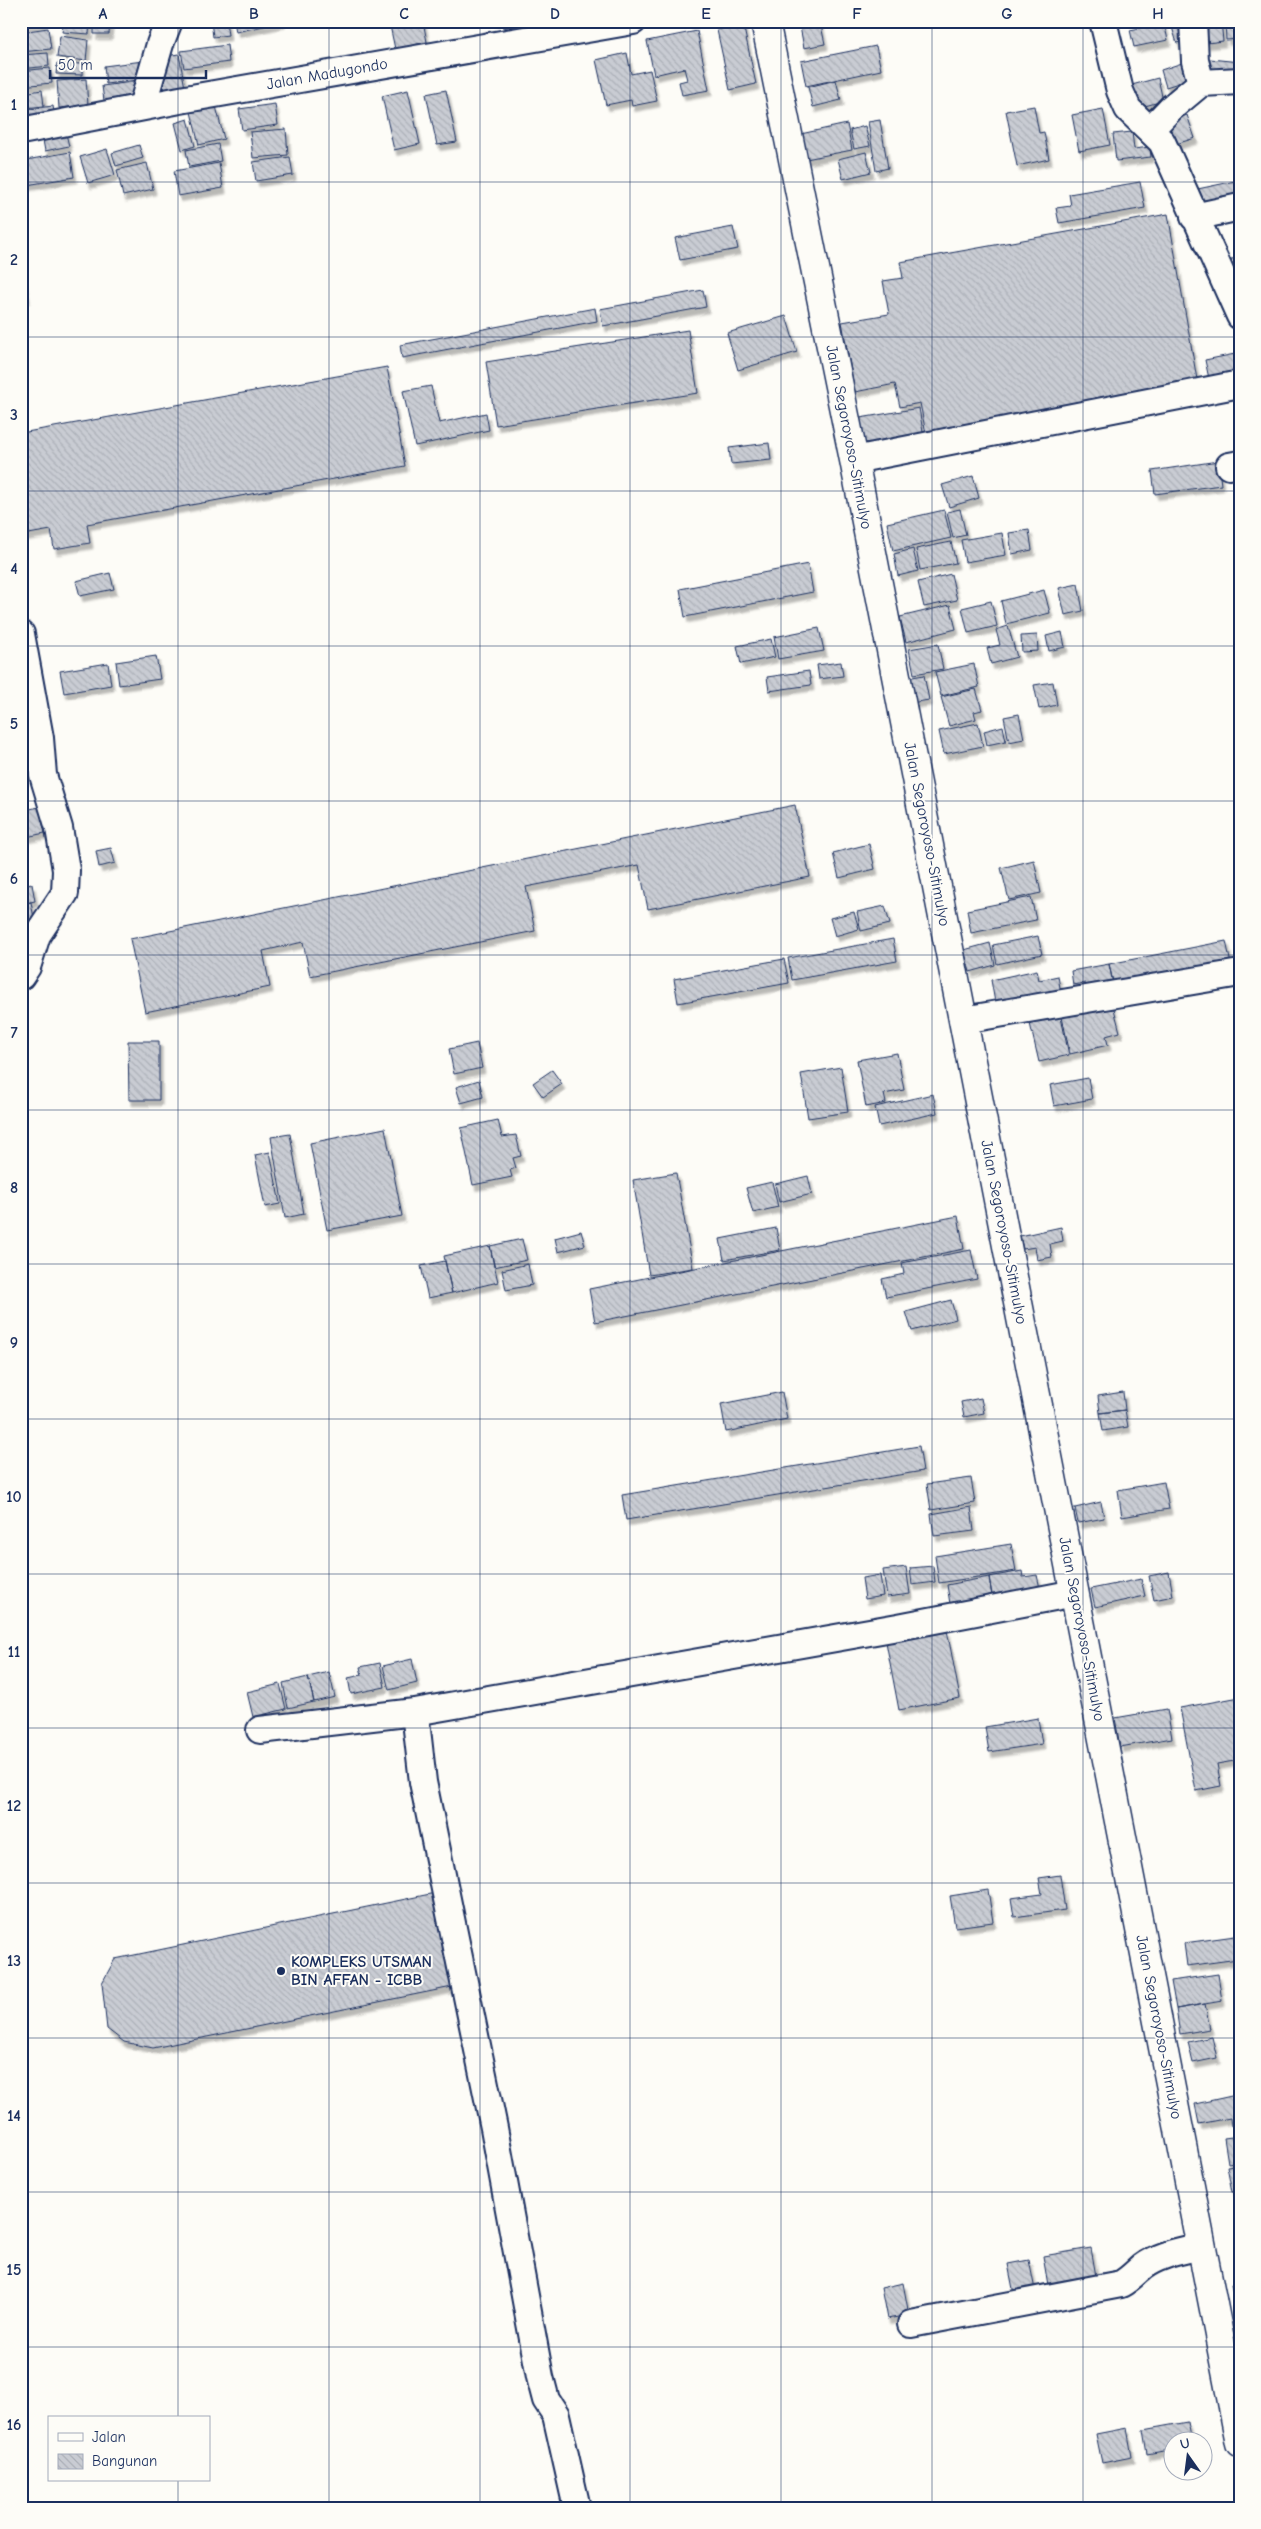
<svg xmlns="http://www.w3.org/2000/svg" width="1261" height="2529" viewBox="0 0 1261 2529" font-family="'Comic Neue',sans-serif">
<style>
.building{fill:url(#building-back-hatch);stroke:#1b2f5e;filter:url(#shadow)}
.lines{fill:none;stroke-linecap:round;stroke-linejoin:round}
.minor-casing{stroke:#1b2f5e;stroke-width:30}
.major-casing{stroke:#1b2f5e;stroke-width:31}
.minor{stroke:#fdfcf7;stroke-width:26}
.major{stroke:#fdfcf7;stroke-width:28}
.grid{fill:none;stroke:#1b2f5e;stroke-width:1;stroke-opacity:0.55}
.poi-dot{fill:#1b2f5e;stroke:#fdfcf7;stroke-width:2}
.labels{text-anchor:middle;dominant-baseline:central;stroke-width:4;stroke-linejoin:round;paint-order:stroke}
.street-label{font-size:16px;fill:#1b2f5e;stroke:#fdfcf7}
.poi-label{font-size:16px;font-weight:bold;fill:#1b2f5e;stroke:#fdfcf7;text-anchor:start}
.neatline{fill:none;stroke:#1b2f5e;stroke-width:2}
.grid-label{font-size:16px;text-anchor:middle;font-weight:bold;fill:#1b2f5e}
</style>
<defs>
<pattern id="building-back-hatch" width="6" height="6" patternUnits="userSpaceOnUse" patternTransform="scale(1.25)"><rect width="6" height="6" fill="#c9ccd3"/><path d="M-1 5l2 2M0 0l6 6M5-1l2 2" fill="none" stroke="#acb0b8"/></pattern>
<filter id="shadow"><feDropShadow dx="3" dy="5.5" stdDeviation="1" flood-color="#0004"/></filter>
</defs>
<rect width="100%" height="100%" fill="#fdfcf7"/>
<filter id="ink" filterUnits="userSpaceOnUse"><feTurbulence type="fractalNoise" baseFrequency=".02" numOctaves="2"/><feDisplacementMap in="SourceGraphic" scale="10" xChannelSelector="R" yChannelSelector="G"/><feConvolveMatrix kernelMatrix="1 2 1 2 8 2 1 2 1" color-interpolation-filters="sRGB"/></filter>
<g filter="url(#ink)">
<path class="building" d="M 24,21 L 44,21 L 44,24 L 24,25 Z
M 64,21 L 90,21 L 89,34 L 62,32 Z
M 94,21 L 110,21 L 109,34 L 94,34 Z
M 211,21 L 226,21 L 228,35 L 213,37 Z
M 234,21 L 282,21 L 282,22 L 236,32 Z
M 389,21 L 423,21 L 427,42 L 395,49 Z
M 501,21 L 520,21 L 521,24 L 503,28 Z
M 799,21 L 820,21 L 825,44 L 804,48 Z
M 1170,21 L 1182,21 L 1188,40 L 1177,43 Z
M 1197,21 L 1221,21 L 1223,41 L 1199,44 Z
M 1225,21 L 1240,21 L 1240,39 L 1226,40 Z
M 1164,23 L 1168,40 L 1134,47 L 1130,30 Z
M 743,24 L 756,84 L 730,90 L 717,30 Z
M 48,28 L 51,49 L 21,52 L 21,32 Z
M 697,31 L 709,90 L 682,95 L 679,82 L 687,80 L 684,68 L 654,75 L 647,41 Z
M 60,36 L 88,40 L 86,61 L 57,57 Z
M 227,45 L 229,62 L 184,68 L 181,51 Z
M 876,46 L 881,70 L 806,86 L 801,61 Z
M 48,53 L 49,66 L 21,69 L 21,55 Z
M 627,53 L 631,74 L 650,70 L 657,101 L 632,106 L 631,100 L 606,105 L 596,60 Z
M 179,54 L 186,94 L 165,97 L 158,57 Z
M 1210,59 L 1240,62 L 1240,78 L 1208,75 Z
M 143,61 L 145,79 L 106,84 L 104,66 Z
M 1185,62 L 1191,79 L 1166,87 L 1161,70 Z
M 57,63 L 82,64 L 82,75 L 56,74 Z
M 50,68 L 52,83 L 21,86 L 21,71 Z
M 1158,78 L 1163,101 L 1134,109 L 1128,86 Z
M 86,79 L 88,105 L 59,108 L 57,81 Z
M 836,80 L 841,100 L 813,107 L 808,87 Z
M 140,81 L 143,103 L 105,108 L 102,86 Z
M 42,90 L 44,106 L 25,108 L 23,93 Z
M 408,90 L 420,144 L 394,150 L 382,96 Z
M 446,90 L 457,142 L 437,145 L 426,94 Z
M 275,104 L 278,125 L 242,130 L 239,109 Z
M 53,106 L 55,118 L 21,122 L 21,110 Z
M 216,106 L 224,139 L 199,145 L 191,112 Z
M 1034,106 L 1039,133 L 1044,132 L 1049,159 L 1017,166 L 1006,111 Z
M 1103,109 L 1110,145 L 1079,151 L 1072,115 Z
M 1187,115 L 1195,138 L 1176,144 L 1168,122 Z
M 188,119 L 195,146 L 182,150 L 175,123 Z
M 880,120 L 888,168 L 876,171 L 868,122 Z
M 847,124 L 852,150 L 801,160 L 796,135 Z
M 865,126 L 870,146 L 854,149 L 850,130 Z
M 286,129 L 288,155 L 253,158 L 250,132 Z
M 65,130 L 69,146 L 45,151 L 42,135 Z
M 1132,132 L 1134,149 L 1150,147 L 1151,157 L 1116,161 L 1113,134 Z
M 218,144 L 221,161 L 189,167 L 186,150 Z
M 139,145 L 143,158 L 116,166 L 112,153 Z
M 107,149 L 115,175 L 88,183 L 80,157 Z
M 70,152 L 74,177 L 21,186 L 21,161 Z
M 866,152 L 871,172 L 843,179 L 838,159 Z
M 290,157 L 293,175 L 256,181 L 253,162 Z
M 147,163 L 153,189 L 123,196 L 117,170 Z
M 219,163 L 223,188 L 178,196 L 174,171 Z
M 1240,180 L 1240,206 L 1198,214 L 1193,190 Z
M 1140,182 L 1145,208 L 1059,223 L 1056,208 L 1071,206 L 1069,194 Z
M 1168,214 L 1199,391 L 927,439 L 920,403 L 900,407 L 895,384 L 855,392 L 842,322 L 889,314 L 883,281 L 903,278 L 900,262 Z
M 733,227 L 738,249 L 680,260 L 675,238 Z
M 1240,258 L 1240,278 L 1233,279 L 1231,259 Z
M 21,270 L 27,297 L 21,298 Z
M 703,290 L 706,307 L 603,326 L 600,309 Z
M 595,308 L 597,321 L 402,358 L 400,345 Z
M 786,316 L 797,352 L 738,370 L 727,333 Z
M 688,330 L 698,393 L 496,425 L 486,362 Z
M 1240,353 L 1240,382 L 1211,388 L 1205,360 Z
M 387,367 L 405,466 L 87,524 L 90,543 L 54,549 L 51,530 L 23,535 L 21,433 Z
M 431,386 L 439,423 L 486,413 L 489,430 L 415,446 L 403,391 Z
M 919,408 L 924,438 L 865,448 L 860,418 Z
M 769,443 L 771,460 L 731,464 L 729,448 Z
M 1218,461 L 1221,485 L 1155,494 L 1152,471 Z
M 973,476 L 979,498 L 949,507 L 942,485 Z
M 960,509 L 966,535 L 953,538 L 947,512 Z
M 944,510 L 951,538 L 893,551 L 887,523 Z
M 1029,530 L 1032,550 L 1012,554 L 1009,533 Z
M 1002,533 L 1006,555 L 965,562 L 961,540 Z
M 951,542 L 956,563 L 920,570 L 916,549 Z
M 913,549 L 918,571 L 898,576 L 894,554 Z
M 808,564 L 813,592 L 685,617 L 680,589 Z
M 110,573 L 114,589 L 80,596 L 76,581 Z
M 951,574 L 957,600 L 924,607 L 918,582 Z
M 1078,584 L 1083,611 L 1065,615 L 1059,588 Z
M 1044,590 L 1050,613 L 1006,624 L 1001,601 Z
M 991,601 L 997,626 L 968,633 L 962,608 Z
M 950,605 L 956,629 L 906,642 L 900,617 Z
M 1008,626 L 1017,657 L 991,664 L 987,648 L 1000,645 L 996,630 Z
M 819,628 L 824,651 L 778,659 L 774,637 Z
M 1062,632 L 1065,647 L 1049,651 L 1046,636 Z
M 1037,635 L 1038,651 L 1022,652 L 1021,636 Z
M 771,639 L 775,657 L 741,664 L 737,646 Z
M 938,644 L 943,669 L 914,674 L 909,649 Z
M 156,656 L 160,679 L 119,685 L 116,662 Z
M 841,662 L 843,676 L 819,679 L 817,665 Z
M 108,663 L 111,685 L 64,693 L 60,671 Z
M 974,664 L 979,687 L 941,696 L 935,672 Z
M 809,671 L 811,685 L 769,691 L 767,677 Z
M 924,675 L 929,700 L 905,704 L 901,679 Z
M 1053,682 L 1057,705 L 1039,709 L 1034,685 Z
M 976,689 L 982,710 L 974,712 L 976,719 L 949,726 L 941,697 Z
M 1019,714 L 1024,739 L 1009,742 L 1004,717 Z
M 978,723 L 983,746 L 944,754 L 939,731 Z
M 1003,726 L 1006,741 L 987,745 L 984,731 Z
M 795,805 L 810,877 L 648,909 L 639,865 L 526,887 L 535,931 L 310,976 L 303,942 L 263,951 L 270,987 L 145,1012 L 130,939 Z
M 39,807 L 45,833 L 26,837 L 21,811 Z
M 869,844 L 875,869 L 839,878 L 833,853 Z
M 111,848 L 115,863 L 99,867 L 96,851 Z
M 1034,860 L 1041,893 L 1009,900 L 1001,868 Z
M 32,884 L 35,901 L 21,904 L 21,886 Z
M 1031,897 L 1036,920 L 971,933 L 967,910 Z
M 31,902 L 35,924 L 21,927 L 21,904 Z
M 885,906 L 890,924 L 861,931 L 857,912 Z
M 854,912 L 859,929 L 835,936 L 830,918 Z
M 1038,936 L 1042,954 L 997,964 L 993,945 Z
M 893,939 L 897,961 L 792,980 L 788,958 Z
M 1226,941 L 1232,969 L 1115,992 L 1109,964 Z
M 990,943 L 995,965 L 970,972 L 964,950 Z
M 784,959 L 789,983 L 678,1003 L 674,979 Z
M 1109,964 L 1114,988 L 1087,993 L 1085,983 L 1073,985 L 1071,971 Z
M 1037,970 L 1039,980 L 1058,976 L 1061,994 L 996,1008 L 991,980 Z
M 1113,1005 L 1120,1032 L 1106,1036 L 1108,1045 L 1070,1054 L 1062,1017 Z
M 1059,1008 L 1069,1055 L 1039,1062 L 1028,1015 Z
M 128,1041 L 159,1041 L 159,1100 L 129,1100 Z
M 477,1043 L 482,1068 L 454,1074 L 449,1049 Z
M 897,1053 L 904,1090 L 884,1094 L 886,1103 L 866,1107 L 857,1060 Z
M 841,1067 L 848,1112 L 808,1118 L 801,1074 Z
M 552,1070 L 562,1084 L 543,1097 L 533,1083 Z
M 1088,1078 L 1092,1099 L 1054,1106 L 1050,1085 Z
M 479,1080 L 483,1097 L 461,1103 L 456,1087 Z
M 933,1094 L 937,1113 L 879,1126 L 875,1107 Z
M 498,1120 L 502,1137 L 516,1135 L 521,1156 L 513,1158 L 516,1168 L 510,1170 L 512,1177 L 473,1185 L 461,1128 Z
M 385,1128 L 402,1216 L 327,1230 L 310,1143 Z
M 290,1134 L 304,1214 L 285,1218 L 271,1137 Z
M 270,1152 L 280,1204 L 265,1207 L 255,1155 Z
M 676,1173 L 693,1268 L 649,1275 L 633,1180 Z
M 808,1176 L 812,1194 L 779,1202 L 775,1184 Z
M 772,1182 L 778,1207 L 753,1213 L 746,1188 Z
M 958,1216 L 964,1249 L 595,1322 L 589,1289 Z
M 1061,1227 L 1063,1241 L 1050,1244 L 1052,1257 L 1037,1260 L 1035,1247 L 1023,1249 L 1020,1236 Z
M 776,1228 L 780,1250 L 724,1260 L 720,1239 Z
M 581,1231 L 585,1245 L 558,1252 L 555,1238 Z
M 522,1239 L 527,1260 L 494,1267 L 490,1246 Z
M 490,1246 L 498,1282 L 452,1293 L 444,1256 Z
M 971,1250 L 977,1279 L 886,1297 L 882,1279 L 904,1274 L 902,1263 Z
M 445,1261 L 452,1293 L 428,1298 L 421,1266 Z
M 528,1264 L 532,1285 L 506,1290 L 502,1270 Z
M 951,1300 L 956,1319 L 912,1331 L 906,1312 Z
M 782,1392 L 787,1419 L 726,1432 L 721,1404 Z
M 1123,1392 L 1125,1410 L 1100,1413 L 1098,1396 Z
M 981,1398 L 984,1413 L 964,1417 L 961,1402 Z
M 1125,1410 L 1128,1427 L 1103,1431 L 1100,1413 Z
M 919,1446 L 923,1471 L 626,1520 L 622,1495 Z
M 971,1478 L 975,1503 L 931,1510 L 927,1484 Z
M 1164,1482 L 1169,1509 L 1122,1517 L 1118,1490 Z
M 1101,1502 L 1104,1518 L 1078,1523 L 1075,1508 Z
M 971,1507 L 974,1531 L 934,1536 L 931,1514 Z
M 1011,1544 L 1016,1571 L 939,1583 L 935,1556 Z
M 933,1566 L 935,1582 L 912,1585 L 910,1568 Z
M 906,1567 L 910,1594 L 887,1597 L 883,1570 Z
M 1022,1571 L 1023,1577 L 1037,1575 L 1041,1593 L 993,1602 L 989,1577 Z
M 1169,1572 L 1173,1596 L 1154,1600 L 1149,1576 Z
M 880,1575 L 883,1596 L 865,1599 L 862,1578 Z
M 989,1577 L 993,1602 L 951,1610 L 947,1585 Z
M 1141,1579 L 1145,1596 L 1095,1607 L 1091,1589 Z
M 947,1630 L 960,1698 L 899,1710 L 886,1642 Z
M 412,1659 L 417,1683 L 389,1690 L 383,1666 Z
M 380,1663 L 385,1687 L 351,1694 L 348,1678 L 362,1675 L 360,1667 Z
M 329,1672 L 335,1697 L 314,1702 L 308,1677 Z
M 308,1677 L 314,1702 L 288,1708 L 283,1683 Z
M 280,1684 L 286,1709 L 253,1717 L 247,1692 Z
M 1240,1697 L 1240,1760 L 1217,1764 L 1221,1786 L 1196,1791 L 1180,1708 Z
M 1167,1709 L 1172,1738 L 1120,1747 L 1115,1718 Z
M 1038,1718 L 1042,1744 L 989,1752 L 985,1727 Z
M 1060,1875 L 1065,1910 L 1014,1917 L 1011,1898 L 1042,1894 L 1039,1878 Z
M 988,1890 L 993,1922 L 955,1927 L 950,1896 Z
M 435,1893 L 457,1986 L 153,2048 L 124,2042 L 107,2029 L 102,1983 L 115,1959 Z
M 1235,1936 L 1238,1959 L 1187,1966 L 1184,1943 Z
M 1218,1974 L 1222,2001 L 1176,2009 L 1171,1981 Z
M 1205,2004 L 1210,2029 L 1180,2034 L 1176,2009 Z
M 1212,2037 L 1217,2058 L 1193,2063 L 1188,2042 Z
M 1236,2095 L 1240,2124 L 1231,2126 L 1230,2118 L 1199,2124 L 1195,2104 Z
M 1240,2136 L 1240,2161 L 1228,2163 L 1224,2138 Z
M 1240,2164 L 1240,2191 L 1232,2192 L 1227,2166 Z
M 1091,2248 L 1097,2282 L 1049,2291 L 1043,2256 Z
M 1029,2260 L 1035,2290 L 1014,2294 L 1008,2264 Z
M 903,2283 L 909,2315 L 887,2319 L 881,2288 Z
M 1240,2283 L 1240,2313 L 1237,2314 L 1231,2285 Z
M 1187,2422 L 1191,2442 L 1174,2442 L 1174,2449 L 1147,2454 L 1143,2430 Z
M 1127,2428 L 1132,2457 L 1102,2463 L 1096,2434 Z"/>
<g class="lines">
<defs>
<path id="minor" d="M 1103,21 L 1120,91 L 1128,109 L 1162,142 L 1240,316
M 1193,21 L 1195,61 L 1201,83
M 142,107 L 160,44 L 169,21
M 1150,130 L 1171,108 L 1201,83 L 1240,81
M 21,131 L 180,100 L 633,21
M 1194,217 L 1240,207
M 854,460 L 1240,384
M 1229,466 L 1240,464
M 21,634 L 40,738 L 43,775 L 59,828 L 66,870 L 65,893 L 37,935 L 27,967 L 21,976
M 963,1020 L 1240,973
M 415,1712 L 423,1782 L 494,2128 L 540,2377 L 546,2400 L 556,2415 L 577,2508
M 260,1730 L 415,1712 L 898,1627 L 1075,1593
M 911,2324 L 1121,2284 C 1130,2279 1135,2273 1142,2267 C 1159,2254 1182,2251 1201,2246"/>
<path id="major" d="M 765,21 L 854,460 L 1240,2443"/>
</defs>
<use href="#minor" class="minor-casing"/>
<use href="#major" class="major-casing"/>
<use href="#minor" class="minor"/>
<use href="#major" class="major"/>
</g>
</g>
<path class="grid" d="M 178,21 L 178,2418M 329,21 L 329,2508M 480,21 L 480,2508M 630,21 L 630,2508M 781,21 L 781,2508M 932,21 L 932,2508M 1083,21 L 1083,2508M 21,182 L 1240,182M 21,337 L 1240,337M 21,491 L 1240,491M 21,646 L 1240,646M 21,801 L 1240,801M 21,955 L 1240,955M 21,1110 L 1240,1110M 21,1264 L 1240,1264M 21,1419 L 1240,1419M 21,1574 L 1240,1574M 21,1728 L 1240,1728M 21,1883 L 1240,1883M 21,2038 L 1240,2038M 21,2192 L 1240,2192M 21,2347 L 1240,2347M 178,2480 L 178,2508"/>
<circle class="poi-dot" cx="281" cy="1971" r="5"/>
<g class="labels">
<g class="street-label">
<text transform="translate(327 74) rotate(-10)">Jalan Madugondo</text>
<text transform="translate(849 437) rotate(79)">Jalan Segoroyoso-Sitimulyo</text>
<text transform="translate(927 834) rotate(79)">Jalan Segoroyoso-Sitimulyo</text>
<text transform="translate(1004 1232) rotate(79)">Jalan Segoroyoso-Sitimulyo</text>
<text transform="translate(1082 1629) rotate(79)">Jalan Segoroyoso-Sitimulyo</text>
<text transform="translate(1159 2027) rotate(79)">Jalan Segoroyoso-Sitimulyo</text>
</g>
<g class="poi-label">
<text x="291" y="1962">KOMPLEKS UTSMAN<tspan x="291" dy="18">BIN AFFAN - ICBB</tspan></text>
</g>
</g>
<rect width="1261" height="2529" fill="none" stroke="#fdfcf7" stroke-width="55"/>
<rect x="48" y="2416" width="162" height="65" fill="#fdfcf7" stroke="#a3aaba"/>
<rect x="58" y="2433" width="25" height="8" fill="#fdfcf7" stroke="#a3aaba"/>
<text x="92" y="2442" font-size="15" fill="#1b2f5e">Jalan</text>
<rect x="58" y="2454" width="25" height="15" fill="url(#building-back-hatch)" stroke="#a3aaba"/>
<text x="92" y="2466" font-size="15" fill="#1b2f5e">Bangunan</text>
<g transform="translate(1188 2456) rotate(346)"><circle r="24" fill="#fdfcf7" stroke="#a3aaba"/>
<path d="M0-4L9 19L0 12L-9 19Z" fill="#1b2f5e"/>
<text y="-8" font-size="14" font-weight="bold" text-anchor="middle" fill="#1b2f5e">U</text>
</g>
<path d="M50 70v8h156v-8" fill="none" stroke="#1b2f5e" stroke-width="2.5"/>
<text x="58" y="70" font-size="15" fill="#1b2f5e" stroke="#fdfcf7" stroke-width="4" paint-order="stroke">50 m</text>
<rect x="28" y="28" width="1206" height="2474" class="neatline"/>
<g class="grid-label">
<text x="103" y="19">A</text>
<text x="254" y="19">B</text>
<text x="404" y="19">C</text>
<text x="555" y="19">D</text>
<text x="706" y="19">E</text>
<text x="857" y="19">F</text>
<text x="1007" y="19">G</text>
<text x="1158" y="19">H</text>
<text x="14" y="110">1</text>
<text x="14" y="265">2</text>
<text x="14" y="420">3</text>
<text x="14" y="574">4</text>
<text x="14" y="729">5</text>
<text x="14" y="884">6</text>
<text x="14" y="1038">7</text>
<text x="14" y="1193">8</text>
<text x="14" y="1348">9</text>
<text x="14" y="1502">10</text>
<text x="14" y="1657">11</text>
<text x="14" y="1811">12</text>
<text x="14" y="1966">13</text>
<text x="14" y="2121">14</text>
<text x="14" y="2275">15</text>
<text x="14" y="2430">16</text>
</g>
</svg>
